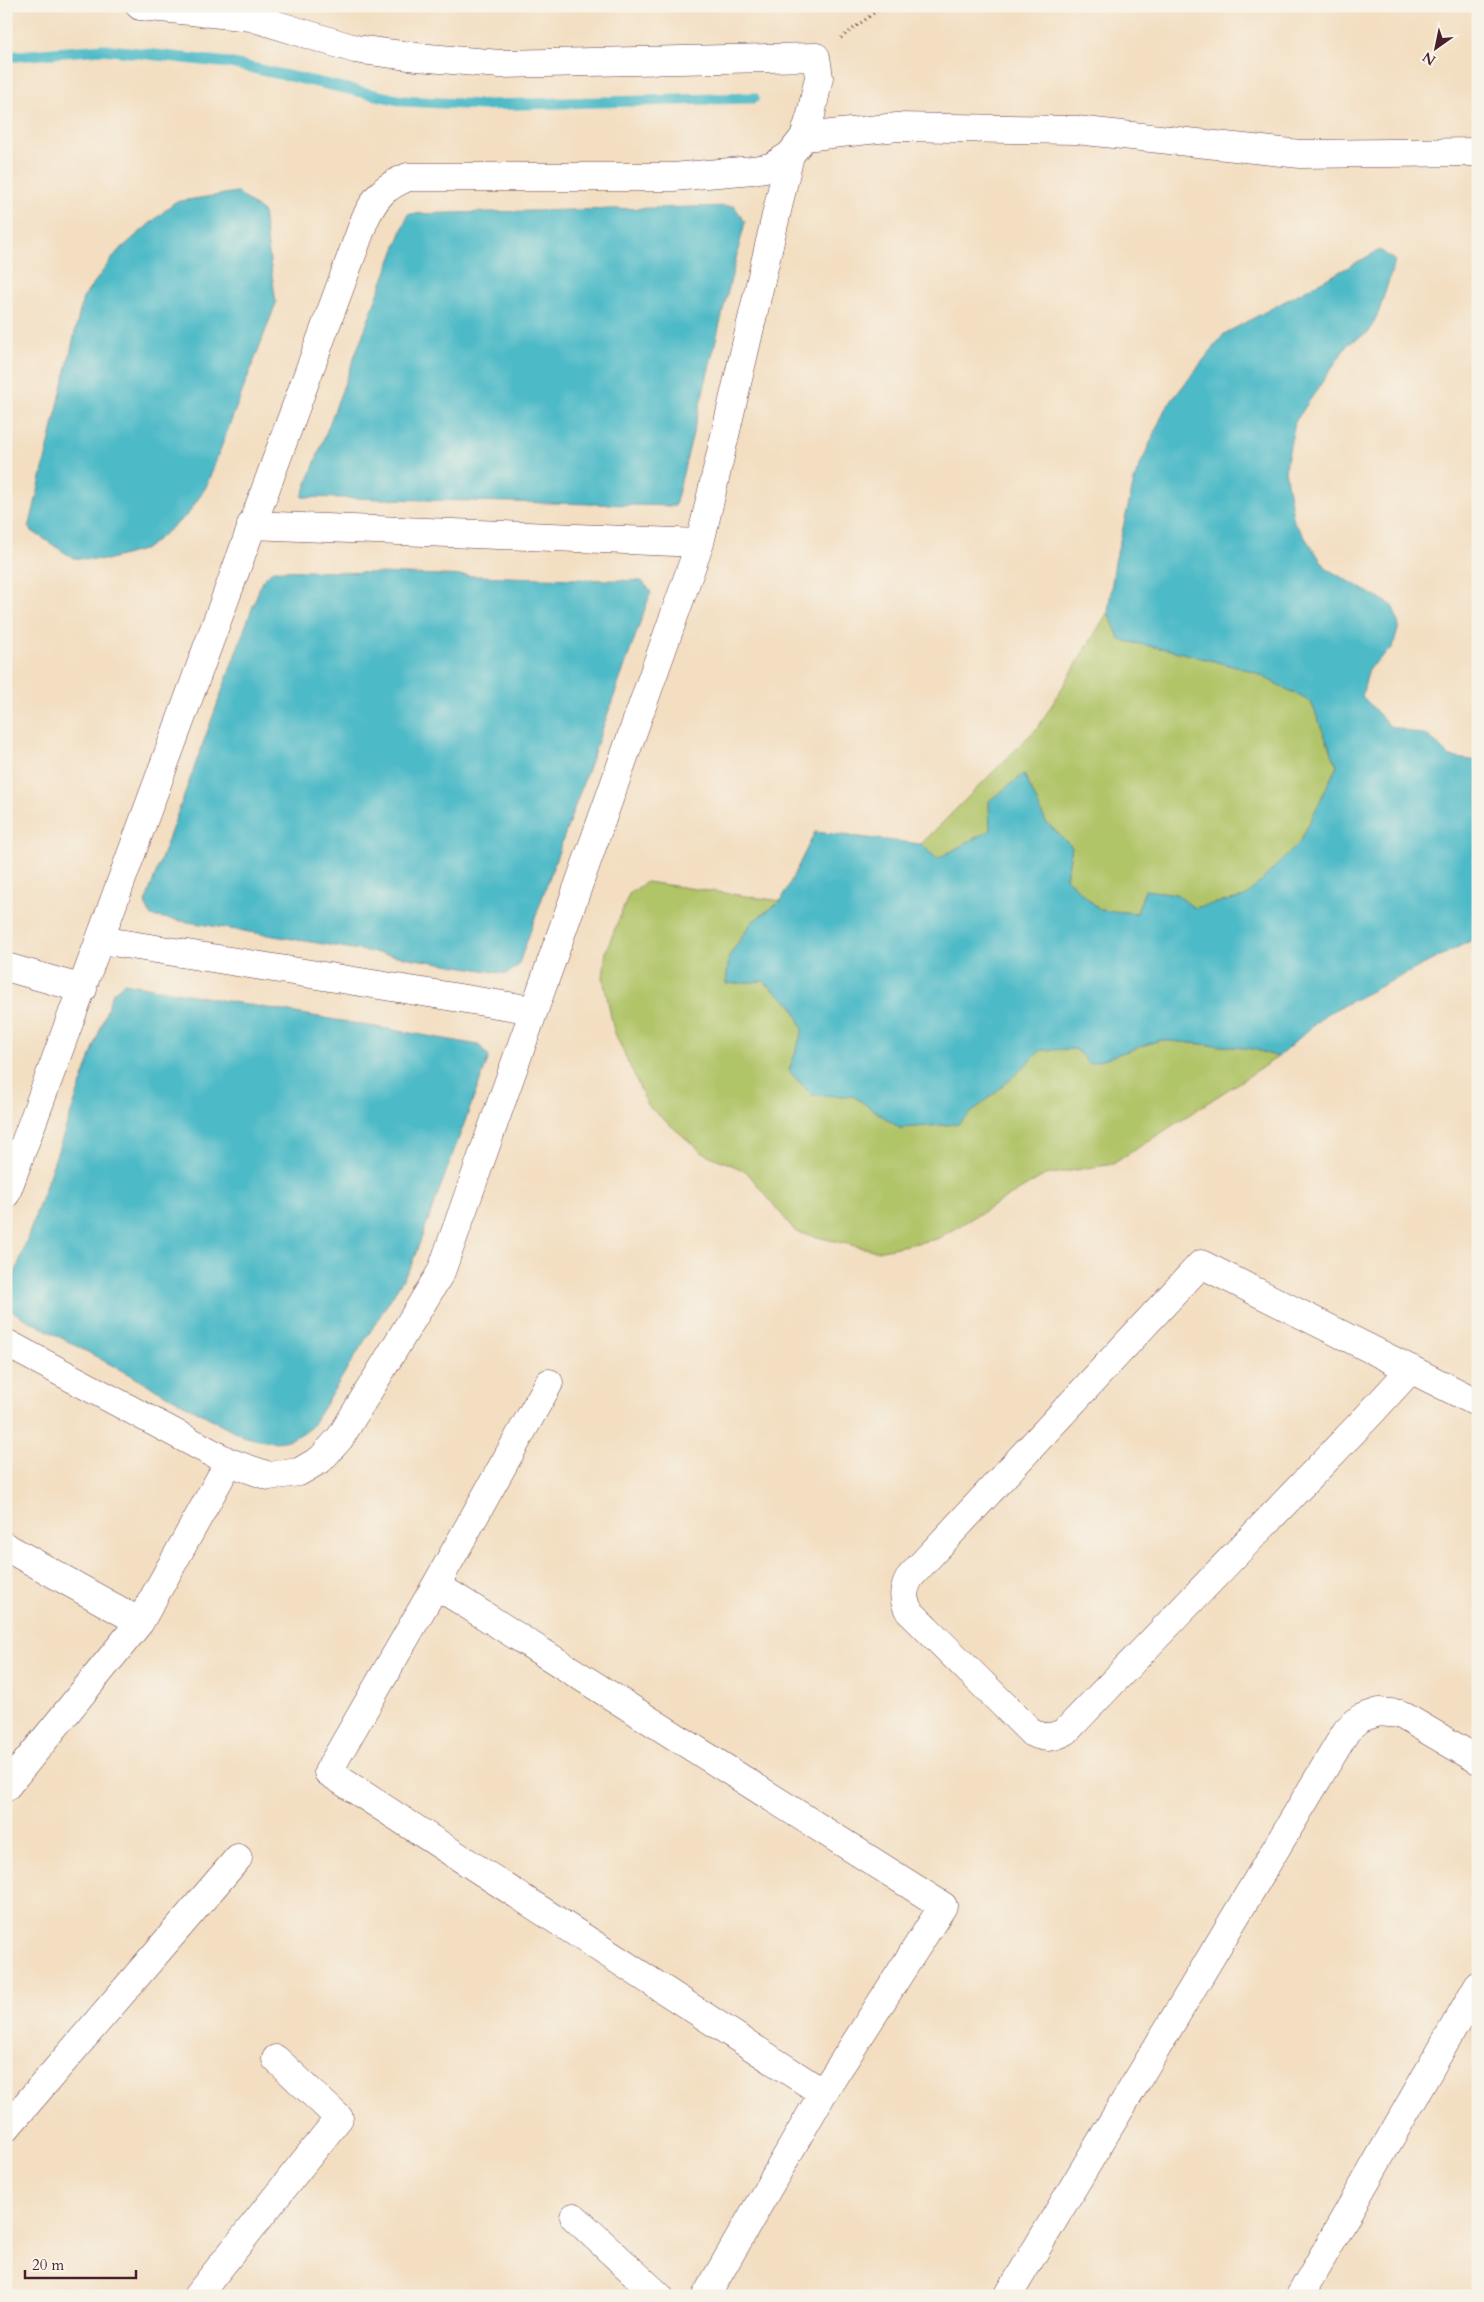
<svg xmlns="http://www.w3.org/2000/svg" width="1484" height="2302" viewBox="0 0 1484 2302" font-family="Cardo,serif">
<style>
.green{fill:#b0c468;stroke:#7d724a}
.water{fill:#4dbac7;stroke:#4c6c79}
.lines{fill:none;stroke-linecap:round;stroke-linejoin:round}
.stream{stroke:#4dbac7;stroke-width:11}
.minor-casing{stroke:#633c42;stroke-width:29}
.path{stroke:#633c42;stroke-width:3;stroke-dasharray:1 4;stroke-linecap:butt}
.minor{stroke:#fff;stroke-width:28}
</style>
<rect width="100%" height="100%" fill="#f7f3e8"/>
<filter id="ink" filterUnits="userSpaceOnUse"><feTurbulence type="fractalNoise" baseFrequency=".02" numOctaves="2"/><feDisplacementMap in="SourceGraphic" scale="10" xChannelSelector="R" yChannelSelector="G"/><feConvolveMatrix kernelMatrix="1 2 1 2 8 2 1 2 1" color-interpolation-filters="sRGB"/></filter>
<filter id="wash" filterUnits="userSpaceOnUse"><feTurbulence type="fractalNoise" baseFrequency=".0096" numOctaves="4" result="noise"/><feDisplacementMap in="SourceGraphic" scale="20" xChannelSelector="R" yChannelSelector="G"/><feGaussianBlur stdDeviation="1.12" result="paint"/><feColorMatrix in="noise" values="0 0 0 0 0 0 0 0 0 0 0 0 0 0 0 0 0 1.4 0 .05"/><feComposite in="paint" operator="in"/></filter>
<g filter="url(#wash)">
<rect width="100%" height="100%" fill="#f3dec1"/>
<path class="green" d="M 1108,612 L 1120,640 L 1175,651 L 1252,671 L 1311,702 L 1337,766 L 1300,842 L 1245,897 L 1194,908 L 1176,894 L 1145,890 L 1137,913 L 1100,910 L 1066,878 L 1072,847 L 1046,822 L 1024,774 L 989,801 L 990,830 L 937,859 L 921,844 L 1039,726 Z
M 646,882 L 781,901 L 752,922 L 729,956 L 726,984 L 763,981 L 793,1006 L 803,1029 L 789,1071 L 812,1095 L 853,1096 L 900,1128 L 958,1124 L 1012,1078 L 1041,1050 L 1076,1049 L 1089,1064 L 1160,1040 L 1254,1049 L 1278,1057 L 1113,1164 L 1045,1175 L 937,1239 L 877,1251 L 796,1232 L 746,1171 L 703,1153 L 648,1106 L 614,1031 L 603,978 L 606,951 L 629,894 Z"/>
<path class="water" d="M 237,192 L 263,212 L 276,303 L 206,487 L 188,514 L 146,549 L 106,560 L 73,558 L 29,529 L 83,298 L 117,252 L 175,202 Z
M 734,206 L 745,222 L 675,506 L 302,497 L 408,214 Z
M 1380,250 L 1395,261 L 1379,311 L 1369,332 L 1348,344 L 1295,422 L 1285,470 L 1294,522 L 1327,569 L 1393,606 L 1399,626 L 1393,647 L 1369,668 L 1362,696 L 1390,726 L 1430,737 L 1450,757 L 1478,761 L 1478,937 L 1326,1014 L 1278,1057 L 1254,1049 L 1160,1040 L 1089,1064 L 1076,1049 L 1041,1050 L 1012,1078 L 958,1124 L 900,1128 L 853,1096 L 812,1095 L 789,1071 L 803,1029 L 793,1006 L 763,981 L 726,984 L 729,956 L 752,922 L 781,901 L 815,832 L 921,844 L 937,859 L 990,830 L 989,801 L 1024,774 L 1046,822 L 1072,847 L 1066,878 L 1100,910 L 1137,913 L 1145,890 L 1176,894 L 1194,908 L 1245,897 L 1300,842 L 1337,766 L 1311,702 L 1252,671 L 1175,651 L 1120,640 L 1108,612 L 1115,562 L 1135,477 L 1165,409 L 1224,334 Z
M 273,570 L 642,581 L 651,592 L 518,966 L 507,974 L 151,916 L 145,903 L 262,581 Z
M 124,983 L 479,1045 L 489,1057 L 411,1266 L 311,1427 C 287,1446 271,1444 243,1436 L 6,1308 L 6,1300 L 113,992 Z"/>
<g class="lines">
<path class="stream" d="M 6,57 L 102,49 L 229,63 L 403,101 L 482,105 L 754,98"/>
</g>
</g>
<g filter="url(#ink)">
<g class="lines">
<defs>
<path id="minor" d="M 140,6 L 251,17 L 355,49 L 417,57 L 500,64 L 816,57 L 819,77 L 811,115 L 804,137
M 251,525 L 700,543
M 100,940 L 534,1010
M 6,967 L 83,989
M 6,1194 L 365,219 C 376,196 384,187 408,177 L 673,177 L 753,170 L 771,167 L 790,155 L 804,137 L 897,127 L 1076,130 L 1300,154 L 1478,152
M 6,1343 L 229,1462 L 269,1476 L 299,1472 L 321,1459 L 340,1438 L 441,1272 L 700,543 L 790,155
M 1411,1369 L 1369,1415 L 1066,1731 C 1053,1738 1046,1739 1032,1733 L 909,1611 C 902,1598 903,1590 910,1577 L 1201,1264 L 1478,1403
M 549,1383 L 436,1585 L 328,1772 L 823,2093
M 6,1547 L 140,1622
M 436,1585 L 943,1906 L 823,2093 L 706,2296
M 6,1787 L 140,1622 L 229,1462
M 6,2128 L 238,1858
M 574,2217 L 659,2296
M 197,2296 L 339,2118 L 276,2059
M 1008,2296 L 1347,1730 L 1361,1718 L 1379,1712 L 1400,1714 L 1478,1760
M 1300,2296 L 1478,1985"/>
</defs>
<use href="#minor" class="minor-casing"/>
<path class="path" d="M 841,38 L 883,6"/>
<use href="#minor" class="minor"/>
</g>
</g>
<rect width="1484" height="2302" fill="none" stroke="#f7f3e8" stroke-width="25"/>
<g transform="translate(1436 48) rotate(213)" stroke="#f7f3e8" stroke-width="4" paint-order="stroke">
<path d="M0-4L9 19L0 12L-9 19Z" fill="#4a1f2b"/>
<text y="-8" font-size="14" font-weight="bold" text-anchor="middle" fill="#4a1f2b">N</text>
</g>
<path d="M25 2270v8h111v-8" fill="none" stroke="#4a1f2b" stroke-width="2.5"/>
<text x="32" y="2270" font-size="15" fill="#4a1f2b" stroke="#f7f3e8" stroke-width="4" paint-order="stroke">20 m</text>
</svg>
